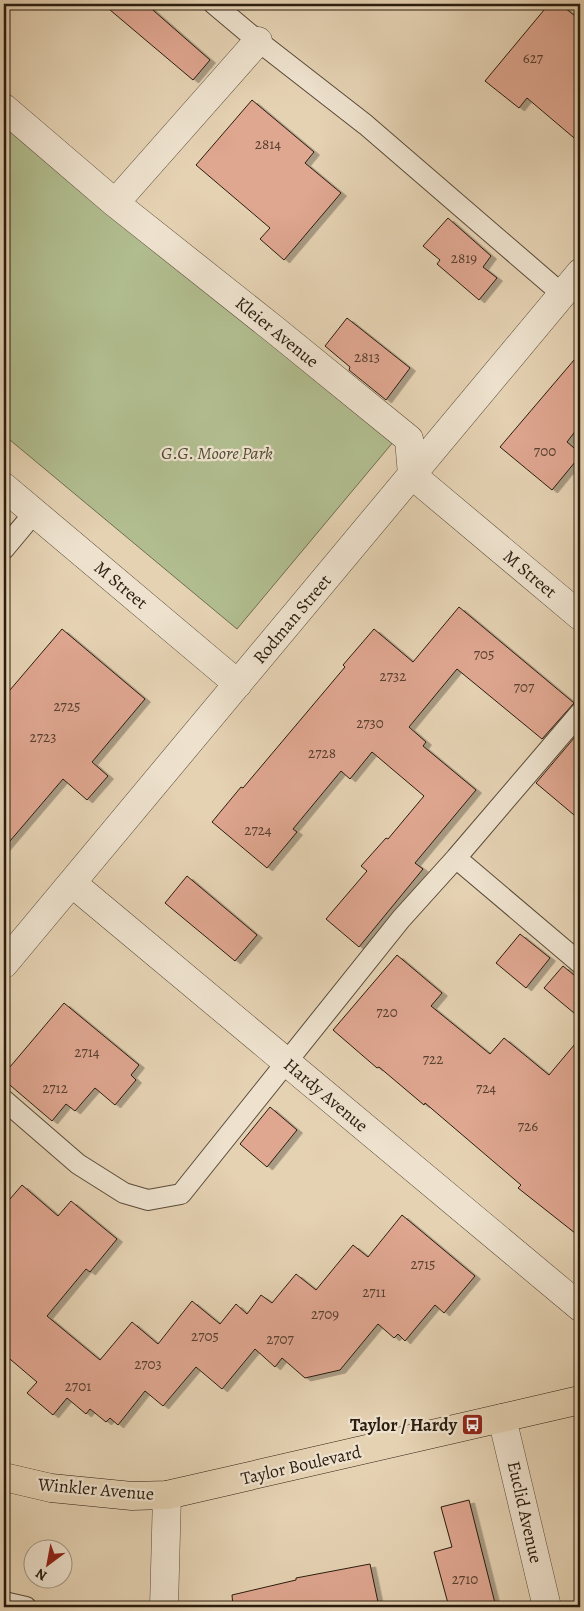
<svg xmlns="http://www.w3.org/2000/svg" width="584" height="1611" viewBox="0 0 584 1611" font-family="Alegreya,serif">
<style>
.green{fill:#b1bd8f;stroke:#6e6d4f}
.building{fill:#dfa690;stroke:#2a1d0f;filter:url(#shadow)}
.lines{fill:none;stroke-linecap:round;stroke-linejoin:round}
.lane-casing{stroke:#594a38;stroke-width:22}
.street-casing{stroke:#594a38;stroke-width:29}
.primary-casing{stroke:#2a1d0f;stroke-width:29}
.lane{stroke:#eee2ce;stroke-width:20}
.street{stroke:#eee2ce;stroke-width:28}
.primary{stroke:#e5d2b3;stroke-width:28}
.labels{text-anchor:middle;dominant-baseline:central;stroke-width:4.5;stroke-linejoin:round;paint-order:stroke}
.number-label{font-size:15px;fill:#573f2f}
.street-label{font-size:18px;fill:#2a1d0f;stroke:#eee2ce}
.park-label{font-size:18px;font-style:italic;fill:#524d35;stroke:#eee2ce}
.poi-label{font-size:18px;font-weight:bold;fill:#2a1d0f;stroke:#eee2ce;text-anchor:end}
</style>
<defs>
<filter id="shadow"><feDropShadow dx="5.5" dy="3" stdDeviation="0" flood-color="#0004"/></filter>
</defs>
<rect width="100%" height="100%" fill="#e5d2b3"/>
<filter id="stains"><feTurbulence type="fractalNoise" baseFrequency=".004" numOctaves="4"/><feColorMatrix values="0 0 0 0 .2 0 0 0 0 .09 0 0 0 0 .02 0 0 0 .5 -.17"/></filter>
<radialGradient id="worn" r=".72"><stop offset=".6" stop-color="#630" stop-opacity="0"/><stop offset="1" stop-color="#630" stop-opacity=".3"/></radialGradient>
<path class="green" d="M 4,126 L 196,279 L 394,441 L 237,629 L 4,435 Z"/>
<path class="building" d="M 103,4 L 146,4 L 210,60 L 193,80 Z
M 549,4 L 560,4 L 580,20 L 580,143 L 527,98 L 519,108 L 485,81 Z
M 252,100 L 314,152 L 305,163 L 341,193 L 284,260 L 260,239 L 270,228 L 196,165 Z
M 448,218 L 491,256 L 483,267 L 497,278 L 479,300 L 437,264 L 440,260 L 423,246 Z
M 347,318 L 410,368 L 386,400 L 349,370 L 350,367 L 325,346 Z
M 580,353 L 580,425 L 567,442 L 580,453 L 580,456 L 552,490 L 500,447 Z
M 459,607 L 574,703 L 542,739 L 457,669 L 409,727 L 426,742 L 423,746 L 476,790 L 415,863 L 423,869 L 359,947 L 326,919 L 367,871 L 361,866 L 386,838 L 388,839 L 424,796 L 372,752 L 350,779 L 341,771 L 293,829 L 297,832 L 267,868 L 212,822 L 241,787 L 243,788 L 345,667 L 343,665 L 374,629 L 413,662 Z
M 62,629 L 145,699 L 92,762 L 108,776 L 87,800 L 63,779 L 4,848 L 4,697 Z
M 580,731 L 580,820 L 536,783 Z
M 187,876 L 257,935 L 235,961 L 165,903 Z
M 520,934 L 550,958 L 526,988 L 496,963 Z
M 397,955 L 442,993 L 431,1006 L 490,1054 L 504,1038 L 549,1075 L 580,1038 L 580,1237 L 518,1188 L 521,1185 L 425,1103 L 424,1105 L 379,1067 L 377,1068 L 333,1030 Z
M 563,966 L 580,980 L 580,1018 L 544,988 Z
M 64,1003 L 139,1065 L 131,1075 L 136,1080 L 115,1105 L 95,1088 L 75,1111 L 66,1104 L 52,1121 L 4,1080 L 4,1074 Z
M 270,1107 L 297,1130 L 267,1167 L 240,1144 Z
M 22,1185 L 58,1216 L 71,1201 L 117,1239 L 90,1272 L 86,1269 L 47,1316 L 100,1360 L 132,1322 L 158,1344 L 192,1301 L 220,1324 L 236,1304 L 247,1314 L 261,1295 L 272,1303 L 296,1274 L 316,1290 L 353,1245 L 368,1257 L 402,1215 L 475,1276 L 444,1313 L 435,1305 L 405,1341 L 398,1334 L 394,1338 L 378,1324 L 340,1370 L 305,1378 L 282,1358 L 275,1367 L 255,1349 L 222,1389 L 196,1367 L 163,1406 L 145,1391 L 118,1425 L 110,1418 L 106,1422 L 90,1409 L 86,1414 L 67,1398 L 53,1415 L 27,1393 L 37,1382 L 4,1354 L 4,1206 Z
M 469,1500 L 496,1607 L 449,1607 L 434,1552 L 452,1547 L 441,1507 Z
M 370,1564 L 379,1607 L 233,1607 L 232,1595 L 296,1580 L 296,1578 Z"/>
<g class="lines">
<defs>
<path id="lane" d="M 214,4 L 258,41 L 366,125 L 562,294
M 4,549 L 34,513
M 456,858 L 580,963
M 4,1100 L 78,1164 L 124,1193 L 148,1200 L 181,1194 L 401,919 L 456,858 L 580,713
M 4,1602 L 26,1607"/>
<path id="street" d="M 4,108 L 115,203 L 275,330 L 409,439 L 412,475 L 580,616
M 115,203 L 258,41
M 4,487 L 238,684
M 72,883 L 580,1307
M 4,964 L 580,273
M 502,1418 L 547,1607
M 164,1607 L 167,1495"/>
<path id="primary" d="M 4,1477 L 51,1488 L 132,1496 L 167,1495 L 580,1400"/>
</defs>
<use href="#lane" class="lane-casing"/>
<use href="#street" class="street-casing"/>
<use href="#primary" class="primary-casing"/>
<use href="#lane" class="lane"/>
<use href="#street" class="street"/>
<use href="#primary" class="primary"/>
</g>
<defs>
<symbol id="bus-square" viewBox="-11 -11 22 22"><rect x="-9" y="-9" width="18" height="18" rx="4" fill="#8f2418" stroke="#eee2ce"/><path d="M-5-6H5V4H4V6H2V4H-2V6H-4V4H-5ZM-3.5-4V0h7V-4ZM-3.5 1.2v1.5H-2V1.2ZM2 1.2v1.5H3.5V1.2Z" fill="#fff"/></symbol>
</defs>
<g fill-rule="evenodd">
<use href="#bus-square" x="460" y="1412" width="25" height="25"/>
</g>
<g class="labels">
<g class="number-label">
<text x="533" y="58">627</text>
<text x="268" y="144">2814</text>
<text x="464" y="258">2819</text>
<text x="367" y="357">2813</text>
<text x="545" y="451">700</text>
<text x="484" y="654">705</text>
<text x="393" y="676">2732</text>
<text x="524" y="687">707</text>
<text x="67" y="706">2725</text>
<text x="370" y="723">2730</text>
<text x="43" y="737">2723</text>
<text x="322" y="753">2728</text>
<text x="258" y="830">2724</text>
<text x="387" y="1012">720</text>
<text x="87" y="1052">2714</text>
<text x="433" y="1059">722</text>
<text x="55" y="1088">2712</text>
<text x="486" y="1088">724</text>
<text x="528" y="1126">726</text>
<text x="423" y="1264">2715</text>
<text x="374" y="1292">2711</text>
<text x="325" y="1314">2709</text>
<text x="205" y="1336">2705</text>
<text x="280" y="1339">2707</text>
<text x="148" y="1364">2703</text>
<text x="78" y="1386">2701</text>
<text x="465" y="1579">2710</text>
</g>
<g class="street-label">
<text transform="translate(277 332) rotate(39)">Kleier Avenue</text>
<text transform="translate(530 574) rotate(40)">M Street</text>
<text transform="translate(121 585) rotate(40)">M Street</text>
<text transform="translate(292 619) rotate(-50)">Rodman Street</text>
<text transform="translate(326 1095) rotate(40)">Hardy Avenue</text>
<text transform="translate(301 1465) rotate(-13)">Taylor Boulevard</text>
<text transform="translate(96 1489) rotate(5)">Winkler Avenue</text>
<text transform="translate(525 1512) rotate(77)">Euclid Avenue</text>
</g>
<g class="park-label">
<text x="217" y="453">G.G. Moore Park</text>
</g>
<g class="poi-label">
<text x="457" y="1425">Taylor / Hardy</text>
</g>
</g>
<rect width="584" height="1611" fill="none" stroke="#e5d2b3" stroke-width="20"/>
<rect x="5" y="5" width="574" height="1601" fill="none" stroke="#2a1d0f" stroke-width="2.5"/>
<rect x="10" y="10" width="564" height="1591" fill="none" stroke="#2a1d0f"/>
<g transform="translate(48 1564) rotate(212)"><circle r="24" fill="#eee2ce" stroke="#a09382"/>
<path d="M0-4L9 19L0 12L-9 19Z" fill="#8f2418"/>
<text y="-8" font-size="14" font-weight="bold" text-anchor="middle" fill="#2a1d0f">N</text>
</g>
<rect width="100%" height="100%" filter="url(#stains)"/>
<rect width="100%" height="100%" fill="url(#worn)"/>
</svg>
